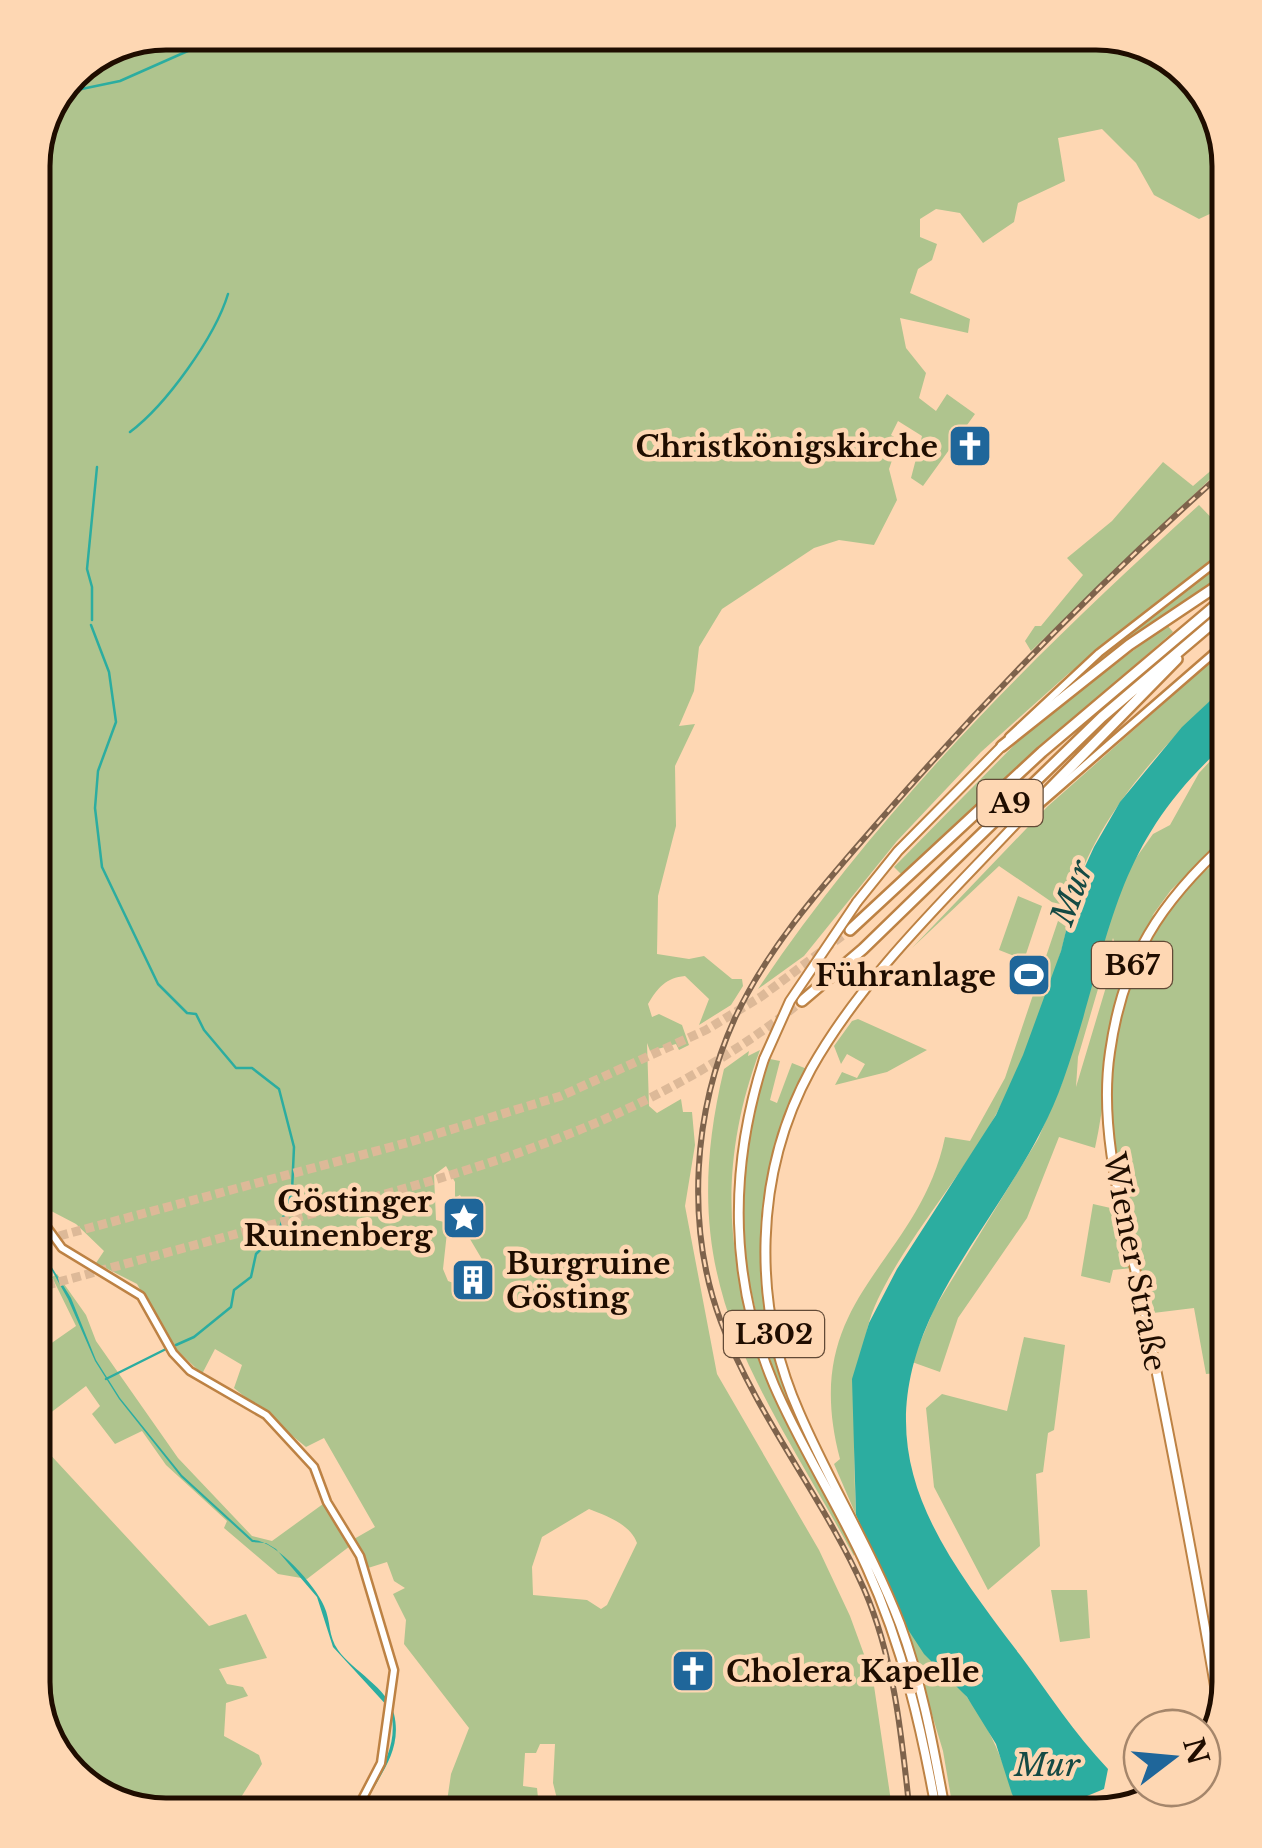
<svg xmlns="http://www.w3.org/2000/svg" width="1262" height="1848" viewBox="0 0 1262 1848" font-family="'Libre Baskerville',serif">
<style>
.green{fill:#afc48e;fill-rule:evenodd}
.water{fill:#2cada0}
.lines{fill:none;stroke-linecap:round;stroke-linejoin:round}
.stream{stroke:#2cada0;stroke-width:2.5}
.motorway-tunnel{stroke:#ddb998;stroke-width:9;stroke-dasharray:9 4.5;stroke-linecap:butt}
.secondary-casing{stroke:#bd8244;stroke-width:11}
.primary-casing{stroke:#bd8244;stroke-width:12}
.motorway-casing{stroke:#bd8244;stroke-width:14}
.secondary{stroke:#fff;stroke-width:6}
.primary{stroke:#fff;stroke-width:8}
.motorway{stroke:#fff;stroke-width:9}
.rail-casing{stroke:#7e634c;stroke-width:6}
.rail{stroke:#fed7b3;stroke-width:2.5;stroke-dasharray:8;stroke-linecap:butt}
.primary-bridge-casing{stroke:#bd8244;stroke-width:12;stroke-linecap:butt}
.primary-bridge{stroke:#fff;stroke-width:8}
.labels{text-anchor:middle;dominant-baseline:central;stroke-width:9;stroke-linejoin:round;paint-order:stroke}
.shield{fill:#fed7b3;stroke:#624a36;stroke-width:2.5}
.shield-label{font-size:28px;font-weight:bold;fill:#1f0d00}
.poi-label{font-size:30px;font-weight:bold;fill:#1f0d00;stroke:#fed7b3;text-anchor:end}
.street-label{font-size:30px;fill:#1f0d00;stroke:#fed7b3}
.water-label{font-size:32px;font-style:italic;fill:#154a44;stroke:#fed7b3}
.rim{fill:none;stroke:#1f0d00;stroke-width:5}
</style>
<rect width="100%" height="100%" fill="#fed7b3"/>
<path class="green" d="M 166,33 L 1104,33 C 1124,39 1155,44 1171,56 C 1219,92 1229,149 1229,205 L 1199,219 L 1154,195 L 1136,163 L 1102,129 L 1058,138 L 1065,181 L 1018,203 L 1014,222 L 983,243 L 960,213 L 936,209 L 920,219 L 920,237 L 937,244 L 932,260 L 918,269 L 910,293 L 970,319 L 968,333 L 900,318 L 906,348 L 926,373 L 919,398 L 936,411 L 947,394 L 975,414 L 923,486 L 911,478 L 922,436 L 898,421 L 891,435 L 899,440 L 889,469 L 897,500 L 874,545 L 839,540 L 814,548 L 722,609 L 699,647 L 694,691 L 679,726 L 695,724 L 675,766 L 676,826 L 658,896 L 657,954 L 689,959 L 704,956 L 732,979 L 742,979 L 743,986 L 731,1005 L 699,1025 L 709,999 L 685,976 C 666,978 658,987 648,1004 L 652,1017 L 659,1014 L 682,1025 L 689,1045 L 679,1050 L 676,1044 L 650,1051 L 647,1043 L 649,1106 L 657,1113 L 681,1099 L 683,1112 L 692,1112 L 695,1145 L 685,1206 L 717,1374 L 819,1550 L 850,1616 L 873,1679 L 893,1815 L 445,1815 L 451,1774 L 469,1728 L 404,1644 L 406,1620 L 393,1594 L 405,1588 L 394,1581 L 387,1562 L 368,1568 L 354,1539 L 375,1527 L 324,1438 L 306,1447 L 234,1388 L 242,1365 L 215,1349 L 202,1374 L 175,1348 L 137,1284 L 96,1263 L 104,1251 L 76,1224 L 34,1202 L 33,157 L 78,66 ZM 446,1166 L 455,1182 L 455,1198 L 460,1195 L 470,1213 L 467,1234 L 483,1261 L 475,1291 L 448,1281 L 443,1269 L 448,1223 L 436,1220 L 434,1175 ZM 589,1509 C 607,1516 630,1524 637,1543 L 607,1605 L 601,1609 L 587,1600 L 533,1595 L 532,1567 L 542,1537 ZM 540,1744 L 555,1744 L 553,1783 L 557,1799 L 539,1808 L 537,1788 L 523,1786 L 525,1753 L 536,1753 Z
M 1229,455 L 1229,461 L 1031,651 L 1025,641 L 1035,626 L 1041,626 L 1083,575 L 1067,558 L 1112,521 L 1163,462 L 1193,486 Z
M 1199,505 L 1229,536 L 1229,549 L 1068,674 L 981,752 L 897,841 L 804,956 L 758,989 C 879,808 1039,650 1199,505 Z
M 1229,555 L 1229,573 L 1085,673 L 1083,670 Z
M 1167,625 L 1173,632 L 1008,775 L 902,875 L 894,867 L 1031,728 Z
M 1229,654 L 1229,683 C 1169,739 1107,803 1078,881 C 1070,902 1068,926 1062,948 C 1045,1005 1023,1066 994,1118 C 962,1177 883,1267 868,1326 C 853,1388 853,1452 856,1515 L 834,1464 L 840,1459 C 797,1296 918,1267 945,1137 L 970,1141 L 1005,1078 L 1062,909 L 999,866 L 912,948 L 1047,807 L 1217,656 L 1222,660 Z
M 1229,741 L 1229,834 L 1171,890 L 1152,916 L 1229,851 L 1229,1372 L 1206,1374 L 1194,1308 L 1145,1314 L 1112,1147 L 1109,1055 L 1130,963 C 1106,1024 1109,1086 1095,1148 L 1059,1137 L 1027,1218 L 958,1318 L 940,1372 L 912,1362 L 934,1309 L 1038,1139 L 1062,1083 L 1101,941 L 1131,865 L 1153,834 L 1170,825 L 1199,773 ZM 1113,938 L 1123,965 L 1109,977 L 1076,1087 L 1078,1057 Z
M 1018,896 L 1042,906 L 1024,960 L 999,950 Z
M 858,1019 L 927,1050 L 887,1072 L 835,1085 L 842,1072 L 857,1078 L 865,1064 L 847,1054 L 841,1064 L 834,1046 L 852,1021 Z
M 760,1050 C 702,1205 739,1329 812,1469 C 822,1487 856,1541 854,1556 C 756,1377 672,1285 724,1069 L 749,1051 L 748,1056 Z
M 770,1059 L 780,1061 L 770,1100 L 777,1103 L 792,1063 L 807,1069 C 766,1150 752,1241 769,1330 C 774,1353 794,1390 790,1410 C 742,1302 720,1172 770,1059 Z
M 1093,1204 L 1115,1209 L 1119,1242 L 1127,1246 L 1132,1268 L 1113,1270 L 1110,1283 L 1081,1276 Z
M 57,1274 L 86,1315 L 96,1341 L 178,1458 L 252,1536 L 272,1541 L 323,1504 L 350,1546 L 307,1579 L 278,1574 L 224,1528 L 227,1521 L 166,1465 L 142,1431 L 115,1444 L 92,1414 L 100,1406 L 86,1386 L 33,1426 L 33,1356 L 76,1326 L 52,1277 Z
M 1024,1337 L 1065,1345 L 1054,1430 L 1048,1433 L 1043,1472 L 1036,1474 L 1040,1546 L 988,1590 L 934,1487 L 926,1408 L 942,1394 L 1007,1411 Z
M 33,1436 L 209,1626 L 246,1614 L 267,1658 L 219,1669 L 227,1684 L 243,1687 L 248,1696 L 226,1703 L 224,1736 L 259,1755 L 262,1764 L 238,1802 L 197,1799 L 190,1815 C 136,1815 82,1797 51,1749 C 20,1700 32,1502 33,1436 Z
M 1051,1590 L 1087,1590 L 1090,1638 L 1060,1642 Z
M 905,1625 C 923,1652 946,1671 966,1696 C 992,1728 1006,1770 1018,1807 L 1008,1806 L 1015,1815 L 954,1815 L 943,1751 Z"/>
<path class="water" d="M 1229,683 L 1229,741 C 1107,848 1113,940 1063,1081 C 1033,1166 972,1232 933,1312 C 865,1454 937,1545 1020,1655 C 1049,1694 1074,1733 1108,1769 L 1104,1789 L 1041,1815 L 1023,1813 L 1012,1794 L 996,1744 L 967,1697 L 924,1654 L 905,1625 L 856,1515 L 852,1379 L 869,1323 L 897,1269 L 996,1115 L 1023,1055 L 1061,951 L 1078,882 L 1094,847 L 1120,802 L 1182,727 Z
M 33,1237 L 71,1298 L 96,1360 L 120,1398 L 182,1475 L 253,1540 C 276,1541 315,1585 324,1606 C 331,1621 328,1636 338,1650 C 353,1671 388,1688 394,1714 C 404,1756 372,1781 361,1815 L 357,1815 C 372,1781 402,1750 390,1709 L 333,1647 L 317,1597 L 276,1549 L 266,1543 L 252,1542 L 181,1477 L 119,1399 L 95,1361 L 68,1299 Z"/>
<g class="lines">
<path class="stream" d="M 60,102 L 72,91 L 120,81 L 190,50
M 130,432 C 166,405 215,337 228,294
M 92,620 L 92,587 L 87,569 L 97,467
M 91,625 L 109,672 L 116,722 L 98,771 L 95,808 L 102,867 L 158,984 L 187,1013 L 196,1014 L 204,1030 L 236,1068 L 252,1068 L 279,1089 L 294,1147 L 292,1191 L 279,1231 L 256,1254 L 251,1277 L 234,1290 L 231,1307 L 194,1337 L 176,1345
M 106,1379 L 166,1349"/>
<path class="motorway-tunnel" d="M 33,1243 L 410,1142 L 561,1096 L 706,1030 L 762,996 L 850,930
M 33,1289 C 128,1263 224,1237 319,1212 C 498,1164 654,1119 802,1001"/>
<defs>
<path id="secondary" d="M 1009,737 L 1099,653 L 1229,552
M 1039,805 L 1229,640
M 33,1208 L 62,1248 L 141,1296 L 173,1353 L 190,1371 L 266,1415 L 314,1467 L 327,1502 L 360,1556 L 394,1670 L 381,1763 L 354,1815"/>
<path id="primary" d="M 857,902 L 898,851 L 1002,746
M 764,1059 C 729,1168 729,1279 774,1385 C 801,1448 839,1505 867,1568 C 903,1647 922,1730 937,1815
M 1220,1716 C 1198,1581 1172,1448 1145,1314 C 1128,1230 1097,1138 1110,1052 C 1123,959 1160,902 1229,840
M 946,1815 C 934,1751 923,1686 900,1624 C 872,1551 830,1484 799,1412 C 751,1304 754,1173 811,1069 C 865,973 951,894 1025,814"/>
<path id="motorway" d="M 1002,746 L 1129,645 L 1229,578
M 1025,814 L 1177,659
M 850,930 L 1042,752 L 1229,594
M 802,1001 L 863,949 L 1102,717 L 1229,609"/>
</defs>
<use href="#secondary" class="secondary-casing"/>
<use href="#primary" class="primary-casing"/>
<use href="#motorway" class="motorway-casing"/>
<use href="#secondary" class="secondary"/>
<use href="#primary" class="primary"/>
<use href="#motorway" class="motorway"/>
<defs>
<path id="rail" d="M 910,1815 C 902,1740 895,1660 864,1589 C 823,1497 757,1417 721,1322 C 685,1226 693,1110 735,1018 C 770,943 828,880 881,819 C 990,694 1106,576 1229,467"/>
</defs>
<use href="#rail" class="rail-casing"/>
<use href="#rail" class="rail"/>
<defs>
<path id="primary-bridge" d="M 764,1059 L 790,1001 L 857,902"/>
</defs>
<use href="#primary-bridge" class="primary-bridge-casing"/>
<use href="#primary-bridge" class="primary-bridge"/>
</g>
<defs>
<symbol id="church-square" viewBox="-11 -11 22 22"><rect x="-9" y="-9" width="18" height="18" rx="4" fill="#1f669a" stroke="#fed7b3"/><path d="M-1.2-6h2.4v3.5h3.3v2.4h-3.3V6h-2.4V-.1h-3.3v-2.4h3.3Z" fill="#fff"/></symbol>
<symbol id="stadium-square" viewBox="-11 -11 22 22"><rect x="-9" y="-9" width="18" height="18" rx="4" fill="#1f669a" stroke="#fed7b3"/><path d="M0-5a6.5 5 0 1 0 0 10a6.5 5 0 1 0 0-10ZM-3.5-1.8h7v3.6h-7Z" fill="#fff"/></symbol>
<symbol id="sight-square" viewBox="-11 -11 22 22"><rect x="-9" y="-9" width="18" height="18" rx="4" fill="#1f669a" stroke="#fed7b3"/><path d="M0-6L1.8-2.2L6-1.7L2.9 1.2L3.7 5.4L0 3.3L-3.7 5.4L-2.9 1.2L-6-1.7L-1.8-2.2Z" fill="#fff"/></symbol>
<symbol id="building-square" viewBox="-11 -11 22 22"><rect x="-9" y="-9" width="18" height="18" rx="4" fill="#1f669a" stroke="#fed7b3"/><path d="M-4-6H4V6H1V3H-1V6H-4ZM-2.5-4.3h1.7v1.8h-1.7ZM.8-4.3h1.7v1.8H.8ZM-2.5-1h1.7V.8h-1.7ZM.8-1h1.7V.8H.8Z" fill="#fff"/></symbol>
</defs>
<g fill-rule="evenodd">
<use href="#church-square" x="945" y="421" width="50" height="50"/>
<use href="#stadium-square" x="1004" y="950" width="50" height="50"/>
<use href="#sight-square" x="439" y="1193" width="50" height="50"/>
<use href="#building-square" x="448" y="1255" width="50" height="50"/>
<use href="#church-square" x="668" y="1646" width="50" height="50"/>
</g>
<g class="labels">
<g class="shield">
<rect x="977.5" y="780" width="65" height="46" rx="8"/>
<rect x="1092" y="942" width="80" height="46" rx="8"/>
<rect x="724" y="1311" width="100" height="46" rx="8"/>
</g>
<g class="shield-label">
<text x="1010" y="803">A9</text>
<text x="1132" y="965">B67</text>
<text x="774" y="1334">L302</text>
</g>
<g class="poi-label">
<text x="938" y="446">Christkönigskirche</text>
<text x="996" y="975">Führanlage</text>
<text x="432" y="1201">Göstinger<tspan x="432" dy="34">Ruinenberg</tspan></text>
<text x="506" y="1263" text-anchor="start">Burgruine<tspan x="506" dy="34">Gösting</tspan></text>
<text x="726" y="1671" text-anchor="start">Cholera Kapelle</text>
</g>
<g class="street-label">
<text transform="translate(1135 1262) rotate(79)">Wiener Straße</text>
</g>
<g class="water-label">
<text transform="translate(1072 893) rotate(-70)">Mur</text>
<text x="1047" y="1765">Mur</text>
</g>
</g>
<path d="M0 0H1262V1848H0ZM166 50H1096A116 116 0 0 1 1212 166V1682A116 116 0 0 1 1096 1798H166A116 116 0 0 1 50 1682V166A116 116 0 0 1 166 50Z" fill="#fed7b3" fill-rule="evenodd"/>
<path class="rim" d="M166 50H1096A116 116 0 0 1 1212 166V1682A116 116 0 0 1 1096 1798H166A116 116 0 0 1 50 1682V166A116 116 0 0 1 166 50Z"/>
<g transform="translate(1172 1758) rotate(74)"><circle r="48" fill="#fed7b3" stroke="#a5866b" stroke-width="2.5"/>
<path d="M0-8L18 38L0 25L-18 38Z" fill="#1f669a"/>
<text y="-15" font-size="28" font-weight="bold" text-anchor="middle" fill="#1f0d00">N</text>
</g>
</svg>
